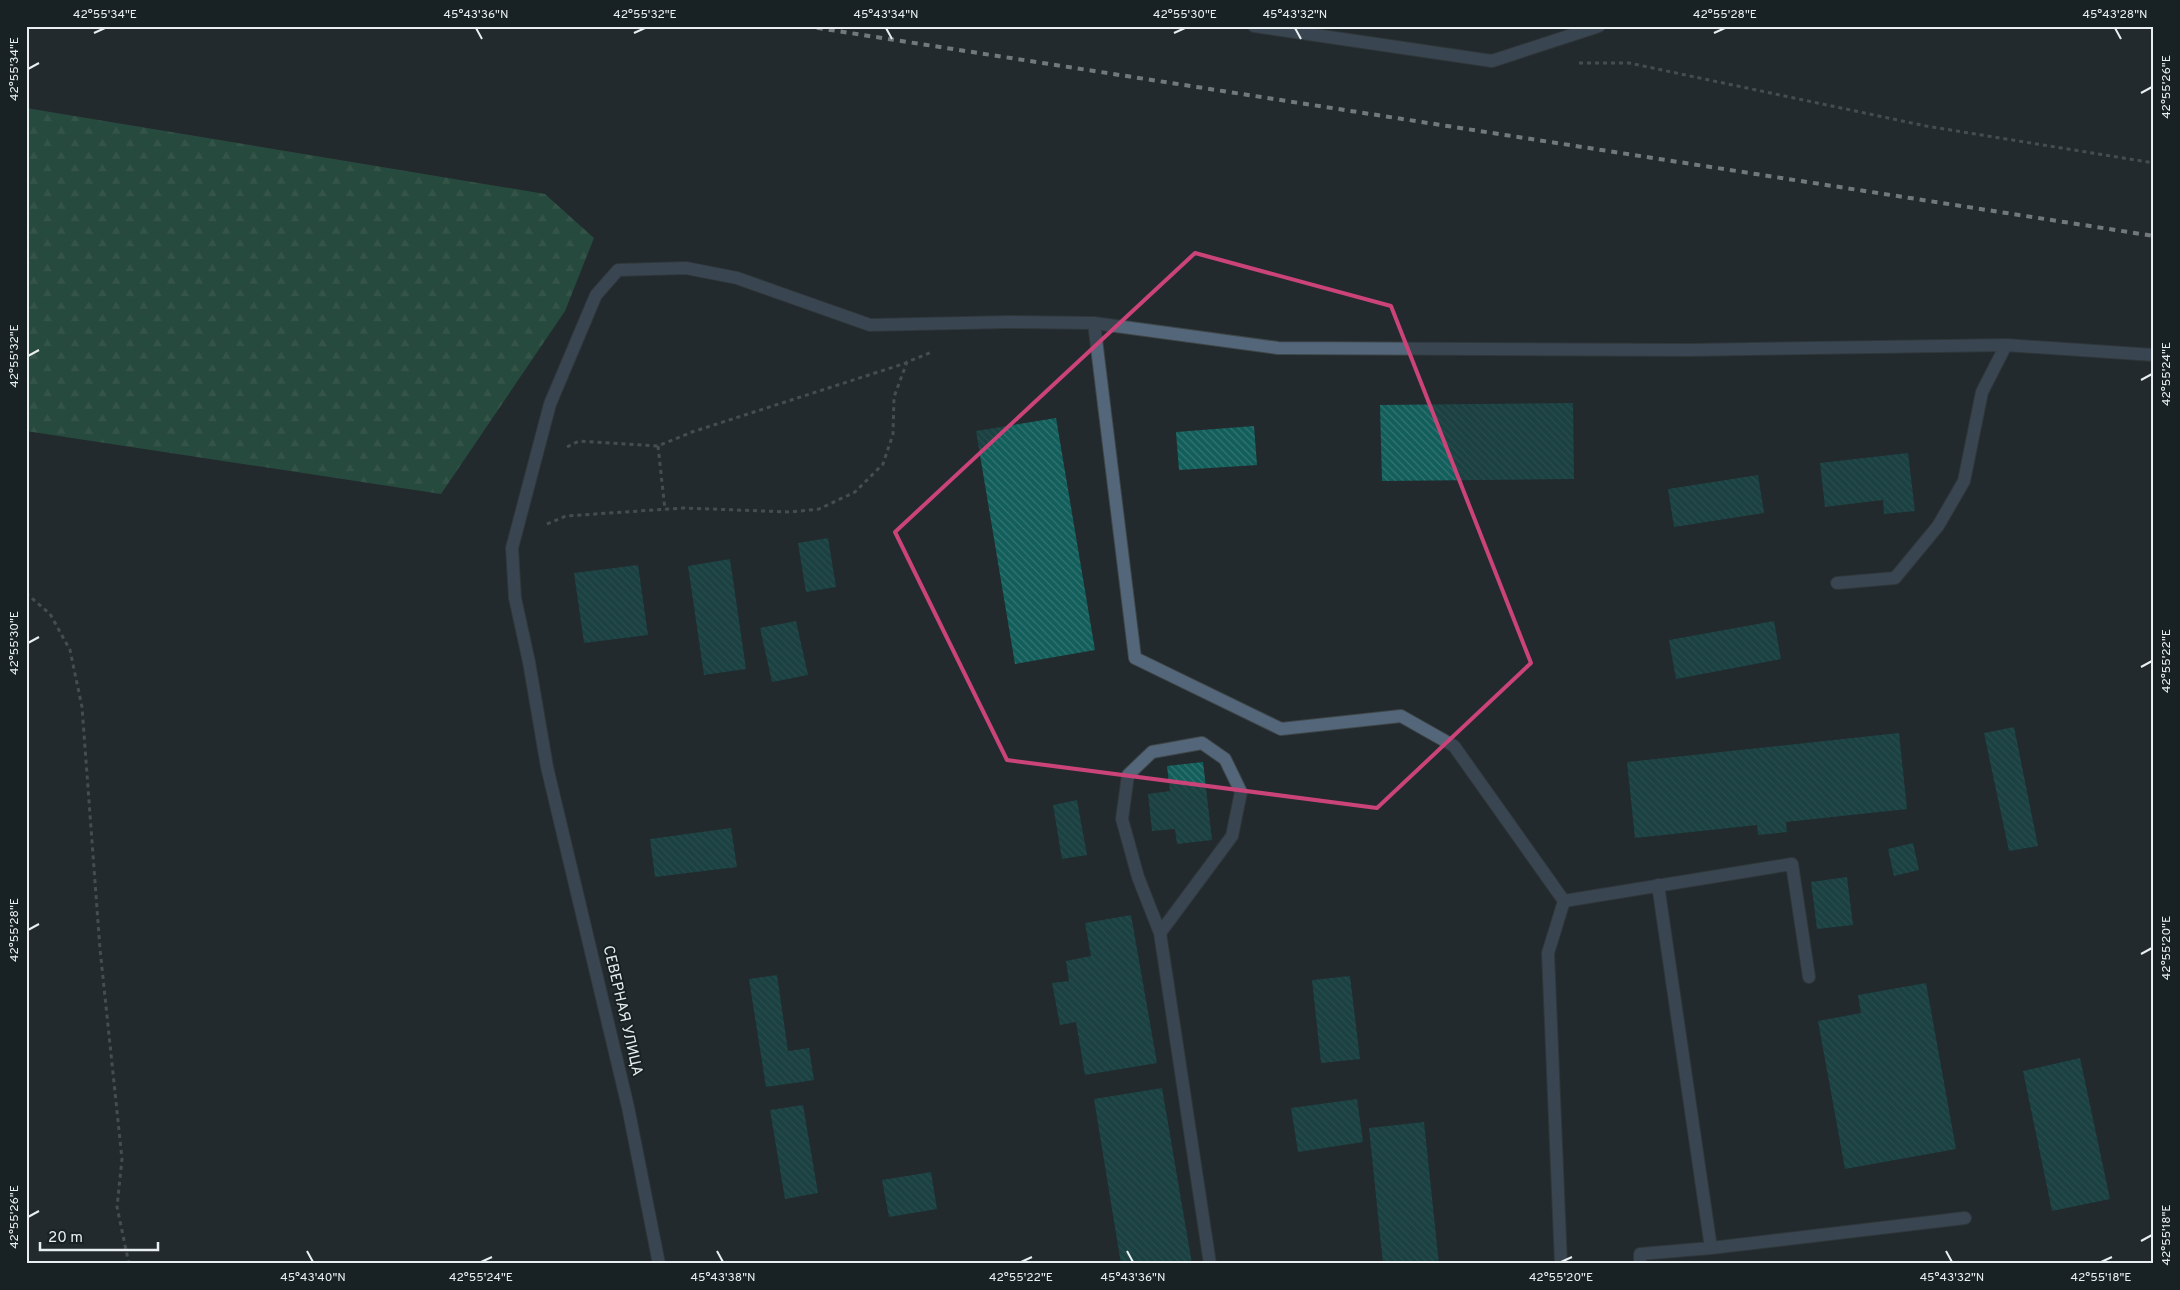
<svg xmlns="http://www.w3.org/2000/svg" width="2180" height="1290" viewBox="0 0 2180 1290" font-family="Overpass,sans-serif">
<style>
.forest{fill:url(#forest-firs)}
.building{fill:url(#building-back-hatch)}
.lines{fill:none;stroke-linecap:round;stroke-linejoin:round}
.service-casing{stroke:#3e4648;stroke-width:14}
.minor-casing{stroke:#3e4648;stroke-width:14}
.path{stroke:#72797c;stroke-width:3;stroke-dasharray:4 4;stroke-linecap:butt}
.service{stroke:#54667a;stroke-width:12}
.minor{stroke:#54667a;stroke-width:12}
.rail{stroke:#d3d9db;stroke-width:4;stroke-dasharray:6 6;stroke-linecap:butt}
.marked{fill:none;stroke:#ca4379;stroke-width:4;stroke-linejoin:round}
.ticks{fill:none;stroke:#e9eff1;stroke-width:2}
.labels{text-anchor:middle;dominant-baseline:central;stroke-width:4;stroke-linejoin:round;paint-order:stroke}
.street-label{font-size:15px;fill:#e9eff1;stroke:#182123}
.neatline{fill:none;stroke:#e9eff1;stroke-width:2}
.ticks-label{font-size:12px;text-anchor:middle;fill:#e9eff1}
</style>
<defs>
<pattern id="forest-firs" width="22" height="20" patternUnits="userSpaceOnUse" patternTransform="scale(1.25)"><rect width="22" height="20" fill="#2c7150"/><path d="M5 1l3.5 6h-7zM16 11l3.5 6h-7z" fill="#4b866a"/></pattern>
<pattern id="building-back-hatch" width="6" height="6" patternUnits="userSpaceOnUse" patternTransform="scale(1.25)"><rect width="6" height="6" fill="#125e5b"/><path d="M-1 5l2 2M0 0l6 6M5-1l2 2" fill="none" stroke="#347573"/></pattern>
</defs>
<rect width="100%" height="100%" fill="#222a2d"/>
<path class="forest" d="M 26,108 L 545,194 L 594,238 L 565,311 L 441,494 L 26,431 Z"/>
<path class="building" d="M 1573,403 L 1574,479 L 1382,481 L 1380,405 Z
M 1056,418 L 1095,650 L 1015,664 L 976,431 Z
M 1254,426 L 1257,465 L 1179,470 L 1176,432 Z
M 1908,453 L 1915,511 L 1884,514 L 1883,500 L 1825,507 L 1820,463 Z
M 1758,475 L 1764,513 L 1674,527 L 1668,489 Z
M 828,538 L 836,587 L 806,592 L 798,543 Z
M 730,559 L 746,669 L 704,675 L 688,566 Z
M 638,565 L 648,635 L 584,643 L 574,573 Z
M 796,621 L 808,675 L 772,682 L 760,628 Z
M 1774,621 L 1781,659 L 1676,679 L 1669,640 Z
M 2014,727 L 2038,846 L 2009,851 L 1984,733 Z
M 1899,733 L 1907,809 L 1786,822 L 1787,832 L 1758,835 L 1757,825 L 1635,838 L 1627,762 Z
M 1203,762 L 1212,840 L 1177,844 L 1175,829 L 1152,831 L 1148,794 L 1170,791 L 1167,766 Z
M 1077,800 L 1087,855 L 1062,859 L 1053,805 Z
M 731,828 L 737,867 L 655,877 L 650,839 Z
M 1913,843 L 1919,870 L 1894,876 L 1888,849 Z
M 1847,877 L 1853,925 L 1817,929 L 1811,882 Z
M 1131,915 L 1157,1063 L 1085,1075 L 1076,1022 L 1060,1025 L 1052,983 L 1069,981 L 1066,961 L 1091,956 L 1085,923 Z
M 777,975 L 788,1051 L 809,1048 L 814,1080 L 766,1087 L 749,979 Z
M 1350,976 L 1360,1059 L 1321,1063 L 1312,980 Z
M 1926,983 L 1956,1149 L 1845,1169 L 1818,1021 L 1861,1013 L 1858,995 Z
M 2080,1058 L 2110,1199 L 2052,1211 L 2023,1071 Z
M 1162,1088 L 1192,1264 L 1121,1264 L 1094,1099 Z
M 1357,1099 L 1363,1142 L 1298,1152 L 1291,1108 Z
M 803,1105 L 818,1193 L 785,1199 L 770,1110 Z
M 1424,1122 L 1439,1264 L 1383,1264 L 1369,1128 Z
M 931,1172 L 937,1209 L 889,1217 L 882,1180 Z"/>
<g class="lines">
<defs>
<path id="service" d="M 1094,323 L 1135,658 L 1281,729 L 1401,716 L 1454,746 L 1564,901 L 1792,864 L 1809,977
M 1837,583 L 1895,578 L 1938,526 L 1964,481 L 1982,392 L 2006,345
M 1658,885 L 1711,1248
M 1160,933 L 1232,836 L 1241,792 L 1225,759 L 1202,743 L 1152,752 L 1128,775 L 1122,819 L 1138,877 L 1160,933 L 1210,1264
M 1561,1264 L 1548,953 L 1564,901
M 1640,1264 L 1640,1254 L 1711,1248 L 1965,1218"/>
<path id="minor" d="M 1254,26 L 1492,61 L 1599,26
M 659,1264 L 628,1107 L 547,767 L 529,662 L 515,598 L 512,548 L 550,404 L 596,295 L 618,270 L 686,268 L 737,278 L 870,325 L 1008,322 L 1094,323 L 1278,348 L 1690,350 L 2006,345 L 2154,355"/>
</defs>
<use href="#service" class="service-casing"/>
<use href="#minor" class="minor-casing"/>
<path class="path" d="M 1579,63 L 1629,63 L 1926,126 L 2154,163
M 658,446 L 665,510
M 567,447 L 579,441 L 658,446 L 692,432 L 906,363
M 547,524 L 566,516 L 683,508 L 791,512 L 819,509 L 855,492 L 883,464 L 893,434 L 894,397 L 907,362 L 932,352
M 26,593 L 50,614 L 70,650 L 82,707 L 100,949 L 122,1159 L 117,1207 L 129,1264"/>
<use href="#service" class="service"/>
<use href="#minor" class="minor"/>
<path class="rail" d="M 805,26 L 2154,236"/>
</g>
<path d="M0 0H2180V1290H0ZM 1195,253 L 1391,306 L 1531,663 L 1377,808 L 1007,760 L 895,532 Z" fill="#222a2d" fill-opacity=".55" fill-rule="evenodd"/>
<path class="marked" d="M 1195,253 L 1391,306 L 1531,663 L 1377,808 L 1007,760 L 895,532 Z"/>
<path class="ticks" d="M 476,28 L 482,39M 886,28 L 892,39M 1295,28 L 1301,39M 2115,28 L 2121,39M 94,33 L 105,28M 634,33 L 645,28M 1174,33 L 1185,28M 1714,33 L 1725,28M 28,69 L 39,63M 2141,93 L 2152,87M 28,356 L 39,350M 2141,380 L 2152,374M 28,643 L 39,637M 2141,667 L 2152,661M 28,930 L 39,924M 2141,954 L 2152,948M 28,1217 L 39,1211M 2141,1241 L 2152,1235M 307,1251 L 313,1262M 717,1251 L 723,1262M 1127,1251 L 1133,1262M 1946,1251 L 1952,1262M 481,1262 L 492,1257M 1021,1262 L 1032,1257M 1561,1262 L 1572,1257M 2101,1262 L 2112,1257"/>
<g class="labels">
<g class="street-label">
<text transform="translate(622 1011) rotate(77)">СЕВЕРНАЯ УЛИЦА</text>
</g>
</g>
<rect width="2180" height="1290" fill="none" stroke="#182123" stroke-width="55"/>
<path d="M40 1242v8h118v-8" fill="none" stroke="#e9eff1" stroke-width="2.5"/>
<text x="48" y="1242" font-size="15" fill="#e9eff1" stroke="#182123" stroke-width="4" paint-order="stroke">20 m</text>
<rect x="28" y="28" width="2124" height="1234" class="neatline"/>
<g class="ticks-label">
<text x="105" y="18">42°55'34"E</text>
<text x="476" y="18">45°43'36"N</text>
<text x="645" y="18">42°55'32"E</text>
<text x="886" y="18">45°43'34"N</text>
<text x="1185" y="18">42°55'30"E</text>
<text x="1295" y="18">45°43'32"N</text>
<text x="1725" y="18">42°55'28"E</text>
<text x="2115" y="18">45°43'28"N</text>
<text transform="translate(14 69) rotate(-90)" y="4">42°55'34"E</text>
<text transform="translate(2166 87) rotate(-90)" y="4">42°55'26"E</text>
<text transform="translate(14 356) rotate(-90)" y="4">42°55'32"E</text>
<text transform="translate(2166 374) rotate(-90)" y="4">42°55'24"E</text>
<text transform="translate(14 643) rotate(-90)" y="4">42°55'30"E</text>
<text transform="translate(2166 661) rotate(-90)" y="4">42°55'22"E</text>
<text transform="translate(14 930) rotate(-90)" y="4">42°55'28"E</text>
<text transform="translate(2166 948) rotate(-90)" y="4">42°55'20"E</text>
<text transform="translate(14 1217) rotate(-90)" y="4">42°55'26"E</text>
<text transform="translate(2166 1235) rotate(-90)" y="4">42°55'18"E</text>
<text x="313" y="1281">45°43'40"N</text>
<text x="481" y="1281">42°55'24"E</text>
<text x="723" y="1281">45°43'38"N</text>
<text x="1021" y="1281">42°55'22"E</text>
<text x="1133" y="1281">45°43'36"N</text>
<text x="1561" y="1281">42°55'20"E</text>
<text x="1952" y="1281">45°43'32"N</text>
<text x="2101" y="1281">42°55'18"E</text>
</g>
</svg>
